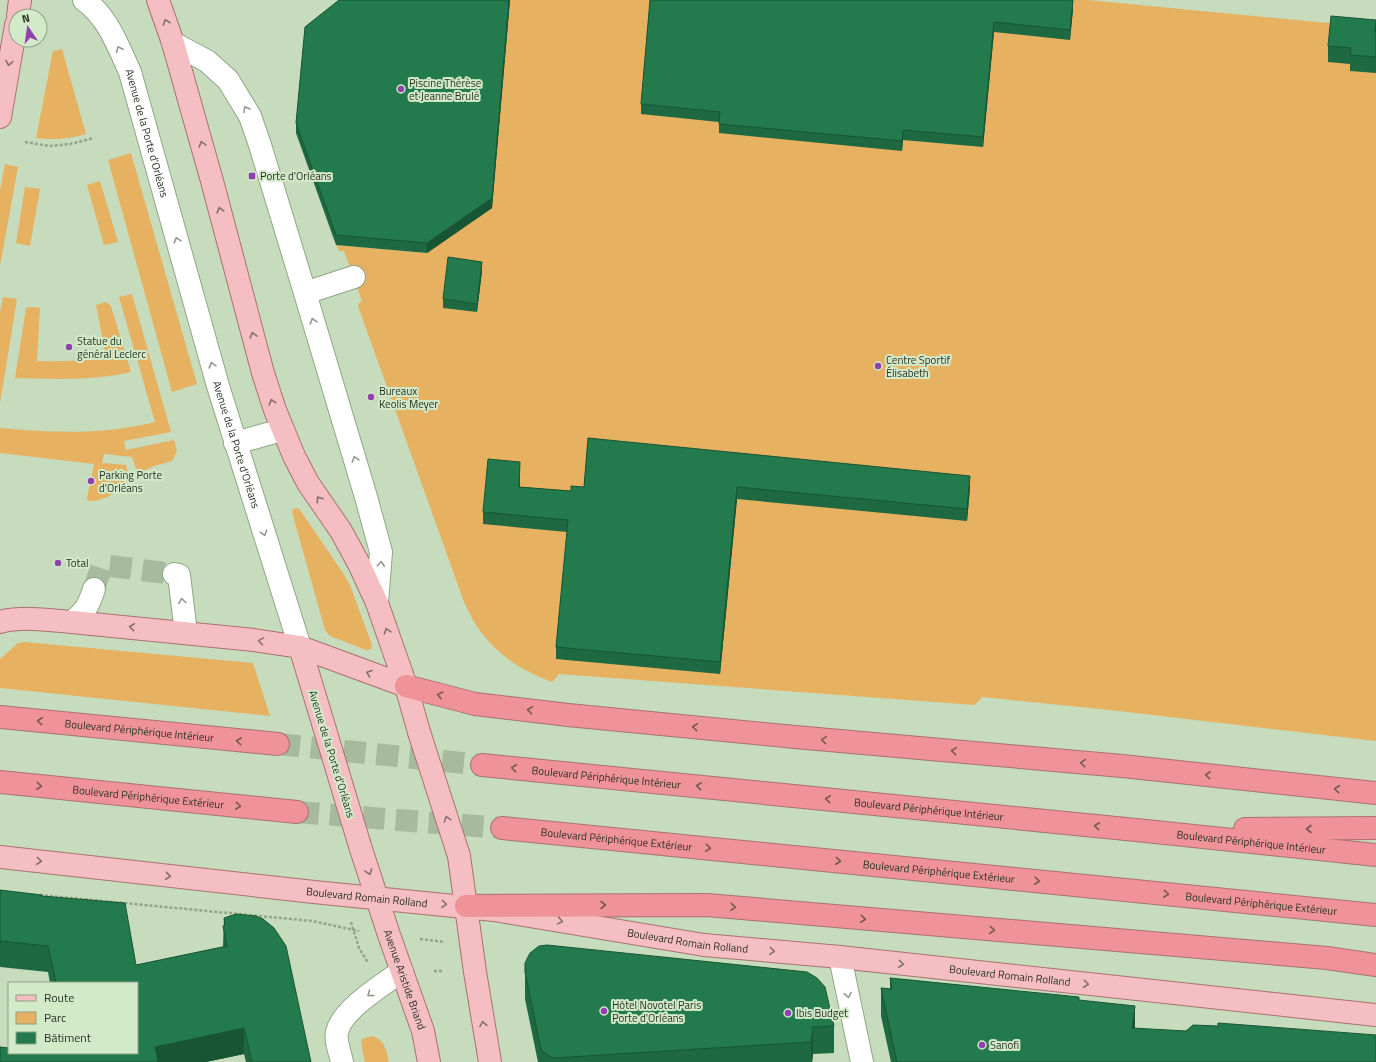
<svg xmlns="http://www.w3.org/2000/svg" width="1376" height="1062" viewBox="0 0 1376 1062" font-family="'Titillium Web',sans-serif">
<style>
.green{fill:#e6b161}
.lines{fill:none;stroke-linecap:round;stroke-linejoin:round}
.minor-tunnel{stroke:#a7ba9e;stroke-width:22;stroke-dasharray:22 11;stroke-linecap:butt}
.highway-tunnel{stroke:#a7ba9e;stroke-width:22;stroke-dasharray:22 11;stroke-linecap:butt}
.minor-casing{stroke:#90a687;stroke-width:24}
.major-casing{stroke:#aa7171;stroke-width:24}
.highway-casing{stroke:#aa7171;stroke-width:24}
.path{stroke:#92a48a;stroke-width:2.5;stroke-dasharray:3 2;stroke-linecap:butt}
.minor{stroke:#fff;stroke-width:22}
.major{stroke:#f5bec2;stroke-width:22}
.highway{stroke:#ef9399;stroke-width:22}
.major-bridge-casing{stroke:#aa7171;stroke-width:24;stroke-linecap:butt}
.major-bridge{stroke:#f5bec2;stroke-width:22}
.wall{fill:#1e6941}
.shaded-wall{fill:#185535}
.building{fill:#237a4c;stroke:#185535}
.oneway{stroke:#85716c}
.oneway2{stroke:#949892}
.oneway3{stroke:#795954}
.poi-dot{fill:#9140af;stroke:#d3eac9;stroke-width:1.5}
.labels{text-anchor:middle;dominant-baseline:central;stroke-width:4;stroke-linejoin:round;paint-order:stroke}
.poi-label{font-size:11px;fill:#2a3226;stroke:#d3eac9;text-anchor:start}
.street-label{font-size:11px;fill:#2a3226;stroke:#d3eac9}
</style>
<rect width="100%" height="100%" fill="#c6dcbc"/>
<path class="green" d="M 491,0 L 1088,0 L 1359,26 L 1376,29 L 1376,741 L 1110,710 L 982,697 L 975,705 L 559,674 L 552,682 C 522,670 501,658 481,632 C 474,623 469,612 464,602 L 358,306 L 359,303 L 362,301 L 344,251 L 339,251 L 336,245 L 427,253 Z
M 62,49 L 86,134 C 68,139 55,140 36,138 L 53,51 Z
M 131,153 L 197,384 L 172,392 L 108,160 Z
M 5,164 L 18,167 L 0,266 L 0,190 Z
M 100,181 L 118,242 L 104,245 L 87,185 Z
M 25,187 L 40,189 L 30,246 L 16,243 Z
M 132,294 L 171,432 L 124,441 L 126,450 L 174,440 L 177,451 L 172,461 L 154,466 L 139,473 L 137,472 L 132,457 L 104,454 L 102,463 L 126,465 L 130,479 C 116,491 108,501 88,501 L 87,498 L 94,464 L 0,453 L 0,428 C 52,433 104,435 155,422 L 119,297 Z
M 3,297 L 17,299 L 0,403 L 0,312 Z
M 106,302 L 111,306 L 131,372 C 92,381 55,379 15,378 L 26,308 L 31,307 L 40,308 L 37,361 C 60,362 83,361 106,357 L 96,305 Z
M 297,508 L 300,510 L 343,573 L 350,585 L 372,645 L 371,649 L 366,650 L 330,636 L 325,630 L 292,512 L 293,509 Z
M 25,642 L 253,663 L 270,716 L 0,688 L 0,659 L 18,643 Z
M 372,1036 C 385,1040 386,1050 389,1062 L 365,1062 L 361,1043 L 362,1039 Z"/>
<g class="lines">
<path class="minor-tunnel" d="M 94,589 L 102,565 L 174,574"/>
<path class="highway-tunnel" d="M 278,744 L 482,765
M 297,812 L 502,828"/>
<defs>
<g id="minor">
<path id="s1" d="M 84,0 C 108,17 118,46 130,72 L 218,386 L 300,647"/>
<path d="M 173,43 L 207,61 L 228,80 L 250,116 L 260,145 L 305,293 L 366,497 L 381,552 L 377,603"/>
<path d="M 305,293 L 354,277"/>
<path d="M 235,443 L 282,430"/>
<path d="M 174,574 L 179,575 L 186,633"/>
<path d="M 72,622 C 85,612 89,605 94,589"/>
<path d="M 840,957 L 862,1062"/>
<path d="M 342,1062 C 340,1052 335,1041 337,1032 C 342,1009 384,984 402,971"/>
</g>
<g id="major">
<path d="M 158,0 L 173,43 L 212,181 L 263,373 L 275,410 L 294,456 L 308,483 L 341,531 L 359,564 L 377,603 L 406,686 L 419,732"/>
<path d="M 18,16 L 20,0"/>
<path d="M 0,117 L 16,25"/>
<path d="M 0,622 C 20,616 51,620 72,622 L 254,640 L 300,647 L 406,686"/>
<path d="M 300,647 L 323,723"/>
<path id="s2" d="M 360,846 L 389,935 L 423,1031 L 429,1062"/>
<path d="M 459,856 L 475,972 L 490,1062"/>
<path id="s3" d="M 0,857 L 314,892 L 494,910 L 704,945 L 840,957 L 1376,1015"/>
</g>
<g id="highway">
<path d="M 406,686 L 475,704 L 568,715 L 795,737 L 1122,766 L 1376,793"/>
<path id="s4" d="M 0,717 L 278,744"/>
<path id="s5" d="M 482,765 L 1136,830 L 1376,855"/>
<path id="s6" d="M 0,782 L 297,812"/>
<path id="s7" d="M 502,828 L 1376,915"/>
<path d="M 1245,829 L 1376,828"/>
<path d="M 466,906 L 707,905 L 1327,958 L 1376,965"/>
</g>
</defs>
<use href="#minor" class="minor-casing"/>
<use href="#major" class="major-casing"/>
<use href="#highway" class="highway-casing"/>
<path class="path" d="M 25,142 L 49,146 L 70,144 L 94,138
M 40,895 L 312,921 L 359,931
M 351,922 L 359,948 L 368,963
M 420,939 L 444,942
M 434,971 L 442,971"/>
<use href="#minor" class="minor"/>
<use href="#major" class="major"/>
<use href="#highway" class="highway"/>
<defs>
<path id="major-bridge" d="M 323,723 L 360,846
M 419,732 L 459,856"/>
</defs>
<use href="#major-bridge" class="major-bridge-casing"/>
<use href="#major-bridge" class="major-bridge"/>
</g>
<path class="wall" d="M 339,0 L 510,0 L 492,208 L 427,253 L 336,245 L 296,133 L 296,123 Z
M 650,0 L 1073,9 L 1070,40 L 994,32 L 983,147 L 903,140 L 902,151 L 719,133 L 719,122 L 641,114 L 641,104 Z
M 1376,20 L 1376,73 L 1350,71 L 1350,64 L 1328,62 L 1328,46 Z
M 482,271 L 477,312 L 443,308 L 443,299 Z
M 588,438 L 970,488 L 967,521 L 737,499 L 720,674 L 556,659 L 556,647 L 567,532 L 483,524 L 483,512 L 520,474 L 520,487 L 571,491 L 584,487 Z
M 0,890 L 42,896 L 136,965 L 223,947 L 224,918 L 311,1062 L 246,1062 L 244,1054 L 206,1062 L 0,1062 L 9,1053 L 137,1053 L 137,983 L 50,983 L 48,972 L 0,967 L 0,970 Z
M 525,963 L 834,1026 L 834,1053 L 813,1054 L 812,1062 L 538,1062 L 525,999 Z
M 890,978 L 1079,1000 L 1135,1028 L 1376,1062 L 891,1062 L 881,1016 L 881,988 L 890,989 Z"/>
<path class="shaded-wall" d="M 509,0 L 510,0 L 492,208 L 427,253 L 427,243 Z
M 1073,0 L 1073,9 L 1070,40 L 1070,30 Z
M 994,22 L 994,32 L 983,147 L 983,137 Z
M 903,130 L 903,140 L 902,151 L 902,141 Z
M 482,262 L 482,271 L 477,312 L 477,304 Z
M 520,462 L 520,474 L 519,499 L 519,487 Z
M 970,476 L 970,488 L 967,521 L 967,509 Z
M 737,487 L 737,499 L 720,674 L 720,662 Z
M 1135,1006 L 1135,1033 L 1132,1028 Z
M 813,1027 L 813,1054 L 812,1062 L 811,1062 L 811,1042 Z
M 244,1028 L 244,1054 L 206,1062 L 155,1062 L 155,1047 Z"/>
<path class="building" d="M 339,0 L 509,0 L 492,198 L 427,243 L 336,235 L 296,123 L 305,27 Z
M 650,0 L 1073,0 L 1070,30 L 994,22 L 983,137 L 903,130 L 902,141 L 719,124 L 720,112 L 641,104 Z
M 1331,16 L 1376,20 L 1375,32 L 1376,32 L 1376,57 L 1350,55 L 1351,48 L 1328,46 Z
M 448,257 L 482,262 L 477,304 L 443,299 Z
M 588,438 L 970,476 L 967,509 L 737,487 L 720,662 L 556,647 L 568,520 L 483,512 L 488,459 L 520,462 L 519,487 L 571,491 L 571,486 L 584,487 Z
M 0,890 L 42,895 L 42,896 L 125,903 L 136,965 L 227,946 L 223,926 L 225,925 L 224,918 L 236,914 L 256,916 L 263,919 L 274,928 L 286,946 L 311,1062 L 252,1062 L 244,1028 L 155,1047 L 158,1062 L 0,1062 L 0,1047 L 9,1048 L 9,1053 L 137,1053 L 137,983 L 56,983 L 48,946 L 0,941 L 0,944 Z
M 547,945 L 807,972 L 817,978 L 825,987 L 834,1026 L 813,1027 L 811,1042 L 554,1058 L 549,1056 L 541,1050 L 525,972 L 525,963 L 530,953 L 539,946 Z
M 890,978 L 1079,997 L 1079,1000 L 1135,1006 L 1132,1028 L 1186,1031 L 1193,1025 L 1218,1026 L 1218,1023 L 1376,1035 L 1376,1062 L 897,1062 L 881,988 L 892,989 Z"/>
<defs><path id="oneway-chevron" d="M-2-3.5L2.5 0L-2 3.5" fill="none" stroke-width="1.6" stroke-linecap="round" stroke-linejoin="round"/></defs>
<g class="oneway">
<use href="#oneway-chevron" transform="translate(166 22) rotate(-109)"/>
<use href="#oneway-chevron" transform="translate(9 63) rotate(100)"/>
<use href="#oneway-chevron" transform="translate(202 144) rotate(-106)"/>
<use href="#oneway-chevron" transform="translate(220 210) rotate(-105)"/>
<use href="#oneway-chevron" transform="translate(253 335) rotate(-105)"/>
<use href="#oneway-chevron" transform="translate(272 402) rotate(-107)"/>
<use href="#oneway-chevron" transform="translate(319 499) rotate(-124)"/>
<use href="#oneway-chevron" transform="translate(132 627) rotate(-174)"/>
<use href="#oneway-chevron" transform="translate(387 631) rotate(-108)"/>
<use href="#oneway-chevron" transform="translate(261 641) rotate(-171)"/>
<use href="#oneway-chevron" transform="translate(369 673) rotate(-160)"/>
<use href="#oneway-chevron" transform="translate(447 819) rotate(-108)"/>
<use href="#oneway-chevron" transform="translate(39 861) rotate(6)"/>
<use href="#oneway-chevron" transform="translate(369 872) rotate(72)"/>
<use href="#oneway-chevron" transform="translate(168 876) rotate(6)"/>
<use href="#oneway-chevron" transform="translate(444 904) rotate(5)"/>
<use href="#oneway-chevron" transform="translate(560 921) rotate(10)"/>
<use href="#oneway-chevron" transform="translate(772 951) rotate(5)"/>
<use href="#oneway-chevron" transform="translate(901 964) rotate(6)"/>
<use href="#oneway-chevron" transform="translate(1086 984) rotate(6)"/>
<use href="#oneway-chevron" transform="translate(483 1024) rotate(-100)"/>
</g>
<g class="oneway2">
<use href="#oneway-chevron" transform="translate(119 49) rotate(-115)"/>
<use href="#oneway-chevron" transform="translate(246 109) rotate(-121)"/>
<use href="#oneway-chevron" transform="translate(177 240) rotate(-106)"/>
<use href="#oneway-chevron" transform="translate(313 321) rotate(-106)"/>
<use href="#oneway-chevron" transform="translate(212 365) rotate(-106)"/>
<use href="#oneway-chevron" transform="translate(355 459) rotate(-107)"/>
<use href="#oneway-chevron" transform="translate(264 533) rotate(73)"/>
<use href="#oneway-chevron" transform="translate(381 564) rotate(-85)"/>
<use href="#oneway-chevron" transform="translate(182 601) rotate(-97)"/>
<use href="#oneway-chevron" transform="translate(370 994) rotate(144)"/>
<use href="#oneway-chevron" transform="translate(848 995) rotate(79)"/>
</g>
<g class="oneway3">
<use href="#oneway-chevron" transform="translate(440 695) rotate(-166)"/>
<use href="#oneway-chevron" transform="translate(530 710) rotate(-173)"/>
<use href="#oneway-chevron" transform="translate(40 721) rotate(-174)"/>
<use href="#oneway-chevron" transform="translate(695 727) rotate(-174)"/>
<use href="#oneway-chevron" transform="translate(824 740) rotate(-175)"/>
<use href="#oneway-chevron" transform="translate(239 741) rotate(-174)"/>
<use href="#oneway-chevron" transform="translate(954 751) rotate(-175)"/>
<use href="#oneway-chevron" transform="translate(1083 763) rotate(-175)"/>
<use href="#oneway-chevron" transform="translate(514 768) rotate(-174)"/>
<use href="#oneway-chevron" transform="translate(1208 775) rotate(-174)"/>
<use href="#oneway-chevron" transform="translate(39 786) rotate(6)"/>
<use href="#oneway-chevron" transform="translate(699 786) rotate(-174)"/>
<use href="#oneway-chevron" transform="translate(1337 789) rotate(-174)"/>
<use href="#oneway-chevron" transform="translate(828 799) rotate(-174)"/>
<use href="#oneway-chevron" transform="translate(238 806) rotate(6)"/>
<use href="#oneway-chevron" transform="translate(1097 826) rotate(-174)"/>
<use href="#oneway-chevron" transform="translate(1309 829) rotate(180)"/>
<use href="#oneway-chevron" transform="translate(708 848) rotate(6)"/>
<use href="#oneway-chevron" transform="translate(838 861) rotate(6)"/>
<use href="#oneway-chevron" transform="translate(1037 881) rotate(6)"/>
<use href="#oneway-chevron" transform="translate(1166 894) rotate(6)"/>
<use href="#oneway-chevron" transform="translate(603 905)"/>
<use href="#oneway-chevron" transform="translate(733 907) rotate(5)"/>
<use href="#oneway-chevron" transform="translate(863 919) rotate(5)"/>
<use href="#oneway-chevron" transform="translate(992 930) rotate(5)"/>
</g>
<g class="poi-dot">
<circle cx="401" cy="89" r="4"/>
<rect x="248" y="172" width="8" height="8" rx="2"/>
<circle cx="69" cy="347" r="4"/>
<circle cx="878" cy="366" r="4"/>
<circle cx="371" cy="397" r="4"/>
<circle cx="91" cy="481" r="4"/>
<circle cx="58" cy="563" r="4"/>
<circle cx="604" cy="1011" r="4"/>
<circle cx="788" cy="1013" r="4"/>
<circle cx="982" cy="1045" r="4"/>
</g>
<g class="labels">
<g class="poi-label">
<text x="409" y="83">Piscine Thérèse<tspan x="409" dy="13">et Jeanne Brulé</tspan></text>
<text x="260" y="176">Porte d'Orléans</text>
<text x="77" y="341">Statue du<tspan x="77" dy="13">général Leclerc</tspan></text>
<text x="886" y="360">Centre Sportif<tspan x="886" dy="13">Élisabeth</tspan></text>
<text x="379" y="391">Bureaux<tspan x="379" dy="13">Keolis Meyer</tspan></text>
<text x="99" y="475">Parking Porte<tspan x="99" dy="13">d'Orléans</tspan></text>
<text x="66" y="563">Total</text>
<text x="612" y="1005">Hôtel Novotel Paris<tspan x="612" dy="13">Porte d'Orléans</tspan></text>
<text x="796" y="1013">Ibis Budget</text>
<text x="990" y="1045">Sanofi</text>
</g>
<g class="street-label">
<text stroke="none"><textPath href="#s1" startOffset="150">Avenue de la Porte d'Orléans</textPath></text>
<text stroke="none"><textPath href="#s1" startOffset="474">Avenue de la Porte d'Orléans</textPath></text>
<text stroke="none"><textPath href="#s4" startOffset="140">Boulevard Périphérique Intérieur</textPath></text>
<text transform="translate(332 754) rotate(73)">Avenue de la Porte d'Orléans</text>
<text stroke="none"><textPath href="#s5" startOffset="125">Boulevard Périphérique Intérieur</textPath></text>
<text stroke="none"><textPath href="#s6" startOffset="149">Boulevard Périphérique Extérieur</textPath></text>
<text stroke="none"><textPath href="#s5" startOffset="449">Boulevard Périphérique Intérieur</textPath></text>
<text stroke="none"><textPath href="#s7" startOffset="115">Boulevard Périphérique Extérieur</textPath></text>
<text stroke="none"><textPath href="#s5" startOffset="773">Boulevard Périphérique Intérieur</textPath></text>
<text stroke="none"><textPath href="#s7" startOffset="439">Boulevard Périphérique Extérieur</textPath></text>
<text stroke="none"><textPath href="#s3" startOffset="369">Boulevard Romain Rolland</textPath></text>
<text stroke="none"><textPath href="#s7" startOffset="763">Boulevard Périphérique Extérieur</textPath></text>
<text stroke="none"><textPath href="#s3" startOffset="693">Boulevard Romain Rolland</textPath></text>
<text stroke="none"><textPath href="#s3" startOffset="1017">Boulevard Romain Rolland</textPath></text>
<text stroke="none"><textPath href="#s2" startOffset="141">Avenue Aristide Briand</textPath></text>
</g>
</g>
<rect x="8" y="982" width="130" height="72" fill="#d3eac9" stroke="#8fa088"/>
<rect x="16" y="995" width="20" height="6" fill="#f5bec2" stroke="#8fa088"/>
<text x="44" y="1002" font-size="12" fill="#2a3226">Route</text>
<rect x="16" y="1012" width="20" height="12" fill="#e6b161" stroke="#8fa088"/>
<text x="44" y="1022" font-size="12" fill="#2a3226">Parc</text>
<rect x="16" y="1032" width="20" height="12" fill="#237a4c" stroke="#8fa088"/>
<text x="44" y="1042" font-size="12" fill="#2a3226">Bâtiment</text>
<g transform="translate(28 28) rotate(347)"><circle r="19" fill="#d3eac9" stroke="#8fa088"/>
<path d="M0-3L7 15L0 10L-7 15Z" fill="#9140af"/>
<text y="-6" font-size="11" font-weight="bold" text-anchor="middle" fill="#2a3226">N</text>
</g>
</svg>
